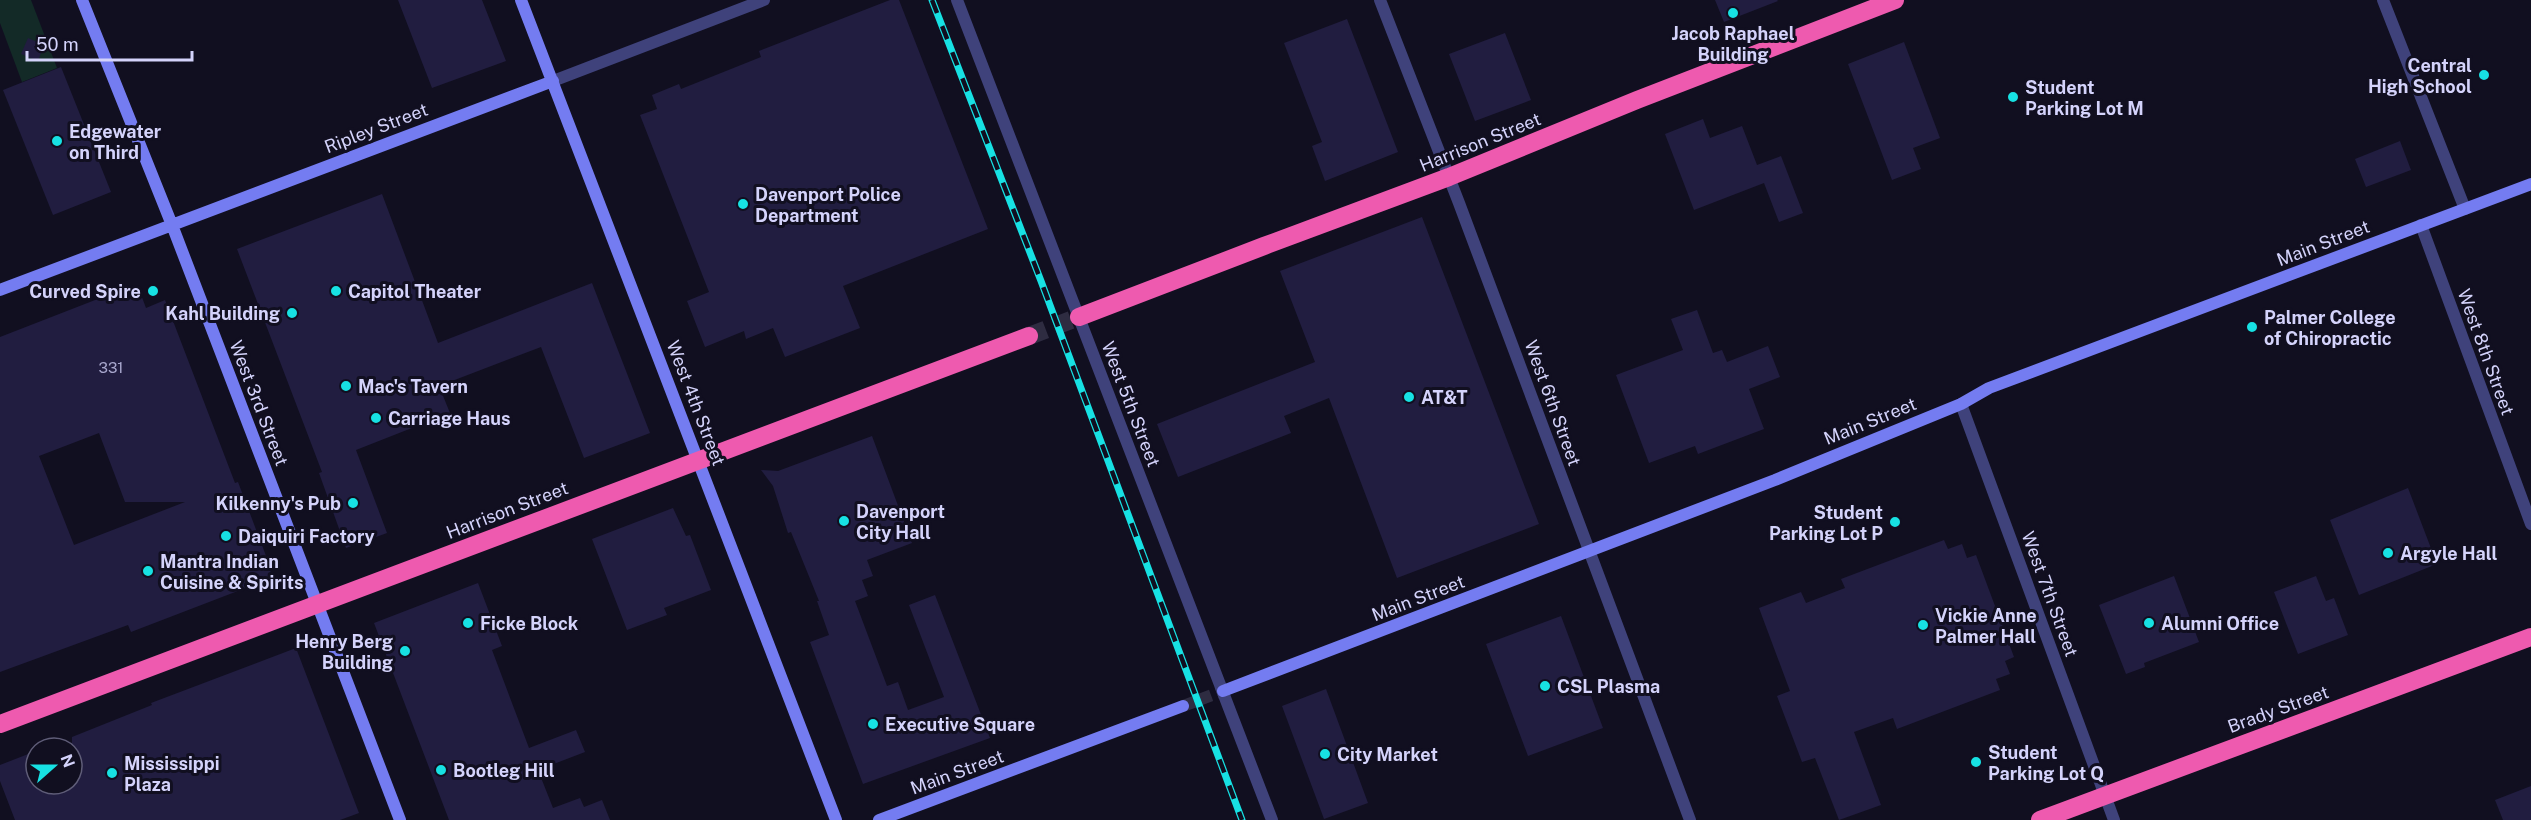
<svg xmlns="http://www.w3.org/2000/svg" width="2531" height="820" viewBox="0 0 2531 820" font-family="'Public Sans',sans-serif">
<style>
.green{fill:#132a27}
.building{fill:#211d40;fill-rule:evenodd}
.lines{fill:none;stroke-linecap:round;stroke-linejoin:round}
.secondary-tunnel{stroke:#2e2c41;stroke-width:12;stroke-dasharray:12 6;stroke-linecap:butt}
.highway-tunnel{stroke:#2e2c41;stroke-width:18;stroke-dasharray:18 9;stroke-linecap:butt}
.street{stroke:#3f427b;stroke-width:12}
.secondary{stroke:#747cf1;stroke-width:12}
.highway{stroke:#ee5aaf;stroke-width:18}
.rail-casing{stroke:#17e1e3;stroke-width:7}
.rail{stroke:#110f20;stroke-width:4.5;stroke-dasharray:14;stroke-linecap:butt}
.poi-dot{fill:#17e1e3;stroke:#110f20;stroke-width:2}
.labels{text-anchor:middle;dominant-baseline:central;stroke-width:6;stroke-linejoin:round;paint-order:stroke}
.number-label{font-size:15px;fill:#a7a6cc}
.poi-label{font-size:18px;font-weight:bold;fill:#d4d3fb;stroke:#110f20;text-anchor:start}
.street-label{font-size:18px;fill:#d4d3fb;stroke:#110f20}
</style>
<rect width="100%" height="100%" fill="#110f20"/>
<path class="green" d="M 0,0 L 31,0 L 57,68 L 22,82 L 0,23 Z"/>
<path class="building" d="M 398,0 L 482,0 L 506,61 L 432,88 Z
M 890,0 L 899,0 L 988,229 L 843,286 L 860,328 L 785,357 L 773,328 L 746,339 L 744,331 L 705,347 L 687,301 L 709,292 L 640,115 L 657,109 L 652,95 L 679,84 L 681,89 L 761,57 L 759,51 Z
M 1715,0 L 1777,0 L 1778,1 L 1724,22 Z
M 1347,19 L 1398,152 L 1325,181 L 1312,146 L 1322,142 L 1284,43 Z
M 1505,33 L 1531,100 L 1475,121 L 1449,54 Z
M 28,38 L 44,45 L 38,61 L 21,54 Z
M 1904,42 L 1940,138 L 1913,148 L 1921,169 L 1892,180 L 1848,64 Z
M 61,67 L 111,192 L 53,215 L 3,90 Z
M 1703,119 L 1710,138 L 1742,126 L 1757,165 L 1781,156 L 1803,213 L 1779,222 L 1764,183 L 1694,210 L 1665,134 Z
M 2400,141 L 2411,170 L 2366,187 L 2355,159 Z
M 382,194 L 438,343 L 592,283 L 650,433 L 584,458 L 541,347 L 439,386 L 450,413 L 356,450 L 387,533 L 346,548 L 319,473 L 322,472 L 237,249 Z
M 1422,217 L 1539,524 L 1397,578 L 1329,398 L 1284,416 L 1291,433 L 1178,477 L 1157,424 L 1315,362 L 1280,271 Z
M 126,288 L 129,297 L 140,292 L 146,308 L 165,300 L 235,483 L 238,482 L 271,569 L 269,579 L 131,632 L 128,625 L 0,672 L 0,337 ZM 99,433 L 125,502 L 185,502 L 74,545 L 39,456 Z
M 1697,310 L 1713,353 L 1722,350 L 1727,362 L 1768,346 L 1780,377 L 1749,389 L 1764,429 L 1698,454 L 1695,446 L 1649,463 L 1616,375 L 1683,350 L 1671,319 Z
M 872,436 L 912,543 L 867,560 L 873,576 L 862,580 L 868,596 L 855,601 L 887,686 L 898,682 L 908,710 L 944,697 L 909,605 L 935,595 L 990,738 L 863,784 L 810,642 L 829,635 L 817,601 L 819,601 L 791,532 L 788,533 L 773,486 L 761,470 L 778,471 Z
M 2408,488 L 2437,564 L 2359,595 L 2330,520 Z
M 673,508 L 686,536 L 690,535 L 711,590 L 664,608 L 667,615 L 627,630 L 592,539 Z
M 1944,540 L 1948,549 L 1962,544 L 1967,558 L 1976,555 L 2014,657 L 2005,661 L 2010,674 L 1996,679 L 2000,690 L 1897,729 L 1893,718 L 1854,732 L 1881,805 L 1839,820 L 1815,758 L 1802,762 L 1777,696 L 1790,691 L 1759,608 L 1801,592 L 1806,603 L 1845,588 L 1841,579 Z
M 2174,576 L 2199,642 L 2144,663 L 2145,667 L 2126,674 L 2099,605 Z
M 2316,576 L 2326,601 L 2334,598 L 2348,635 L 2298,654 L 2274,592 Z
M 478,583 L 502,646 L 492,650 L 529,748 L 576,730 L 585,752 L 538,770 L 553,808 L 580,798 L 584,807 L 602,800 L 610,820 L 449,820 L 374,623 Z
M 1561,616 L 1603,728 L 1528,756 L 1486,644 Z
M 296,648 L 359,813 L 340,820 L 15,820 L 0,781 L 0,765 L 36,751 L 36,784 L 72,784 L 72,737 L 152,705 L 151,703 Z
M 1326,689 L 1368,803 L 1324,819 L 1282,706 Z
M 2531,786 L 2531,820 L 2503,820 L 2495,800 Z"/>
<g class="lines">
<path class="secondary-tunnel" d="M 1183,706 L 1223,691"/>
<path class="highway-tunnel" d="M 1029,336 L 1079,317"/>
<path class="street" d="M 957,0 L 1272,820
M 1380,0 L 1459,203 L 1690,820
M 2383,0 L 2465,209
M 553,81 L 764,0
M 2421,225 L 2531,524
M 1961,404 L 2114,820"/>
<path class="secondary" d="M 82,0 L 172,225 L 400,820
M 521,0 L 836,820
M 0,290 L 553,81
M 1223,691 L 1775,480 L 1961,404 L 1989,388 L 2531,184
M 879,820 L 1183,706"/>
<path class="highway" d="M 1079,317 L 1264,246 L 1449,177 L 1637,100 L 1895,0
M 0,724 L 1029,336
M 2040,820 L 2531,637"/>
<defs>
<path id="rail" d="M 932,0 L 1041,281 L 1242,820"/>
</defs>
<use href="#rail" class="rail-casing"/>
<use href="#rail" class="rail"/>
</g>
<g class="poi-dot">
<circle cx="1733" cy="13" r="6"/>
<circle cx="2484" cy="75" r="6"/>
<circle cx="2013" cy="97" r="6"/>
<circle cx="57" cy="141" r="6"/>
<circle cx="743" cy="204" r="6"/>
<circle cx="153" cy="291" r="6"/>
<circle cx="336" cy="291" r="6"/>
<circle cx="292" cy="313" r="6"/>
<circle cx="2252" cy="327" r="6"/>
<circle cx="346" cy="386" r="6"/>
<circle cx="1409" cy="397" r="6"/>
<circle cx="376" cy="418" r="6"/>
<circle cx="353" cy="503" r="6"/>
<circle cx="844" cy="521" r="6"/>
<circle cx="1895" cy="522" r="6"/>
<circle cx="226" cy="536" r="6"/>
<circle cx="2388" cy="553" r="6"/>
<circle cx="148" cy="571" r="6"/>
<circle cx="468" cy="623" r="6"/>
<circle cx="2149" cy="623" r="6"/>
<circle cx="1923" cy="625" r="6"/>
<circle cx="405" cy="651" r="6"/>
<circle cx="1545" cy="686" r="6"/>
<circle cx="873" cy="724" r="6"/>
<circle cx="1325" cy="754" r="6"/>
<circle cx="1976" cy="762" r="6"/>
<circle cx="441" cy="770" r="6"/>
<circle cx="112" cy="773" r="6"/>
</g>
<g class="labels">
<g class="number-label">
<text x="111" y="367">331</text>
</g>
<g class="poi-label">
<text x="1733" y="33" text-anchor="middle">Jacob Raphael<tspan x="1733" dy="21">Building</tspan></text>
<text x="2472" y="65" text-anchor="end">Central<tspan x="2472" dy="21">High School</tspan></text>
<text x="2025" y="87">Student<tspan x="2025" dy="21">Parking Lot M</tspan></text>
<text x="69" y="131">Edgewater<tspan x="69" dy="21">on Third</tspan></text>
<text x="755" y="194">Davenport Police<tspan x="755" dy="21">Department</tspan></text>
<text x="141" y="291" text-anchor="end">Curved Spire</text>
<text x="348" y="291">Capitol Theater</text>
<text x="280" y="313" text-anchor="end">Kahl Building</text>
<text x="2264" y="317">Palmer College<tspan x="2264" dy="21">of Chiropractic</tspan></text>
<text x="358" y="386">Mac's Tavern</text>
<text x="1421" y="397">AT&amp;T</text>
<text x="388" y="418">Carriage Haus</text>
<text x="341" y="503" text-anchor="end">Kilkenny's Pub</text>
<text x="856" y="511">Davenport<tspan x="856" dy="21">City Hall</tspan></text>
<text x="1883" y="512" text-anchor="end">Student<tspan x="1883" dy="21">Parking Lot P</tspan></text>
<text x="238" y="536">Daiquiri Factory</text>
<text x="2400" y="553">Argyle Hall</text>
<text x="160" y="561">Mantra Indian<tspan x="160" dy="21">Cuisine &amp; Spirits</tspan></text>
<text x="1935" y="615">Vickie Anne<tspan x="1935" dy="21">Palmer Hall</tspan></text>
<text x="480" y="623">Ficke Block</text>
<text x="2161" y="623">Alumni Office</text>
<text x="393" y="641" text-anchor="end">Henry Berg<tspan x="393" dy="21">Building</tspan></text>
<text x="1557" y="686">CSL Plasma</text>
<text x="885" y="724">Executive Square</text>
<text x="1988" y="752">Student<tspan x="1988" dy="21">Parking Lot Q</tspan></text>
<text x="1337" y="754">City Market</text>
<text x="124" y="763">Mississippi<tspan x="124" dy="21">Plaza</tspan></text>
<text x="453" y="770">Bootleg Hill</text>
</g>
<g class="street-label">
<text transform="translate(376 128) rotate(-21)">Ripley Street</text>
<text transform="translate(1480 142) rotate(-22)">Harrison Street</text>
<text transform="translate(2323 243) rotate(-21)">Main Street</text>
<text transform="translate(2486 352) rotate(70)">West 8th Street</text>
<text transform="translate(259 403) rotate(69)">West 3rd Street</text>
<text transform="translate(696 403) rotate(69)">West 4th Street</text>
<text transform="translate(1553 403) rotate(70)">West 6th Street</text>
<text transform="translate(1131 404) rotate(69)">West 5th Street</text>
<text transform="translate(1870 421) rotate(-22)">Main Street</text>
<text transform="translate(507 510) rotate(-21)">Harrison Street</text>
<text transform="translate(2050 594) rotate(70)">West 7th Street</text>
<text transform="translate(1418 598) rotate(-21)">Main Street</text>
<text transform="translate(2278 709) rotate(-20)">Brady Street</text>
<text transform="translate(957 772) rotate(-20)">Main Street</text>
</g>
</g>
<g transform="translate(54 766) rotate(69)"><circle r="28" fill="#110f20" stroke="#5f5d78" stroke-width="1.5"/>
<path d="M0-4.5L10 22L0 15L-10 22Z" fill="#17e1e3"/>
<text y="-9" font-size="16" font-weight="bold" text-anchor="middle" fill="#d4d3fb">N</text>
</g>
<path d="M27 51v9h165v-9" fill="none" stroke="#d4d3fb" stroke-width="3"/>
<text x="36" y="51" font-size="18" fill="#d4d3fb" stroke="#110f20" stroke-width="4.5" paint-order="stroke">50 m</text>
</svg>
